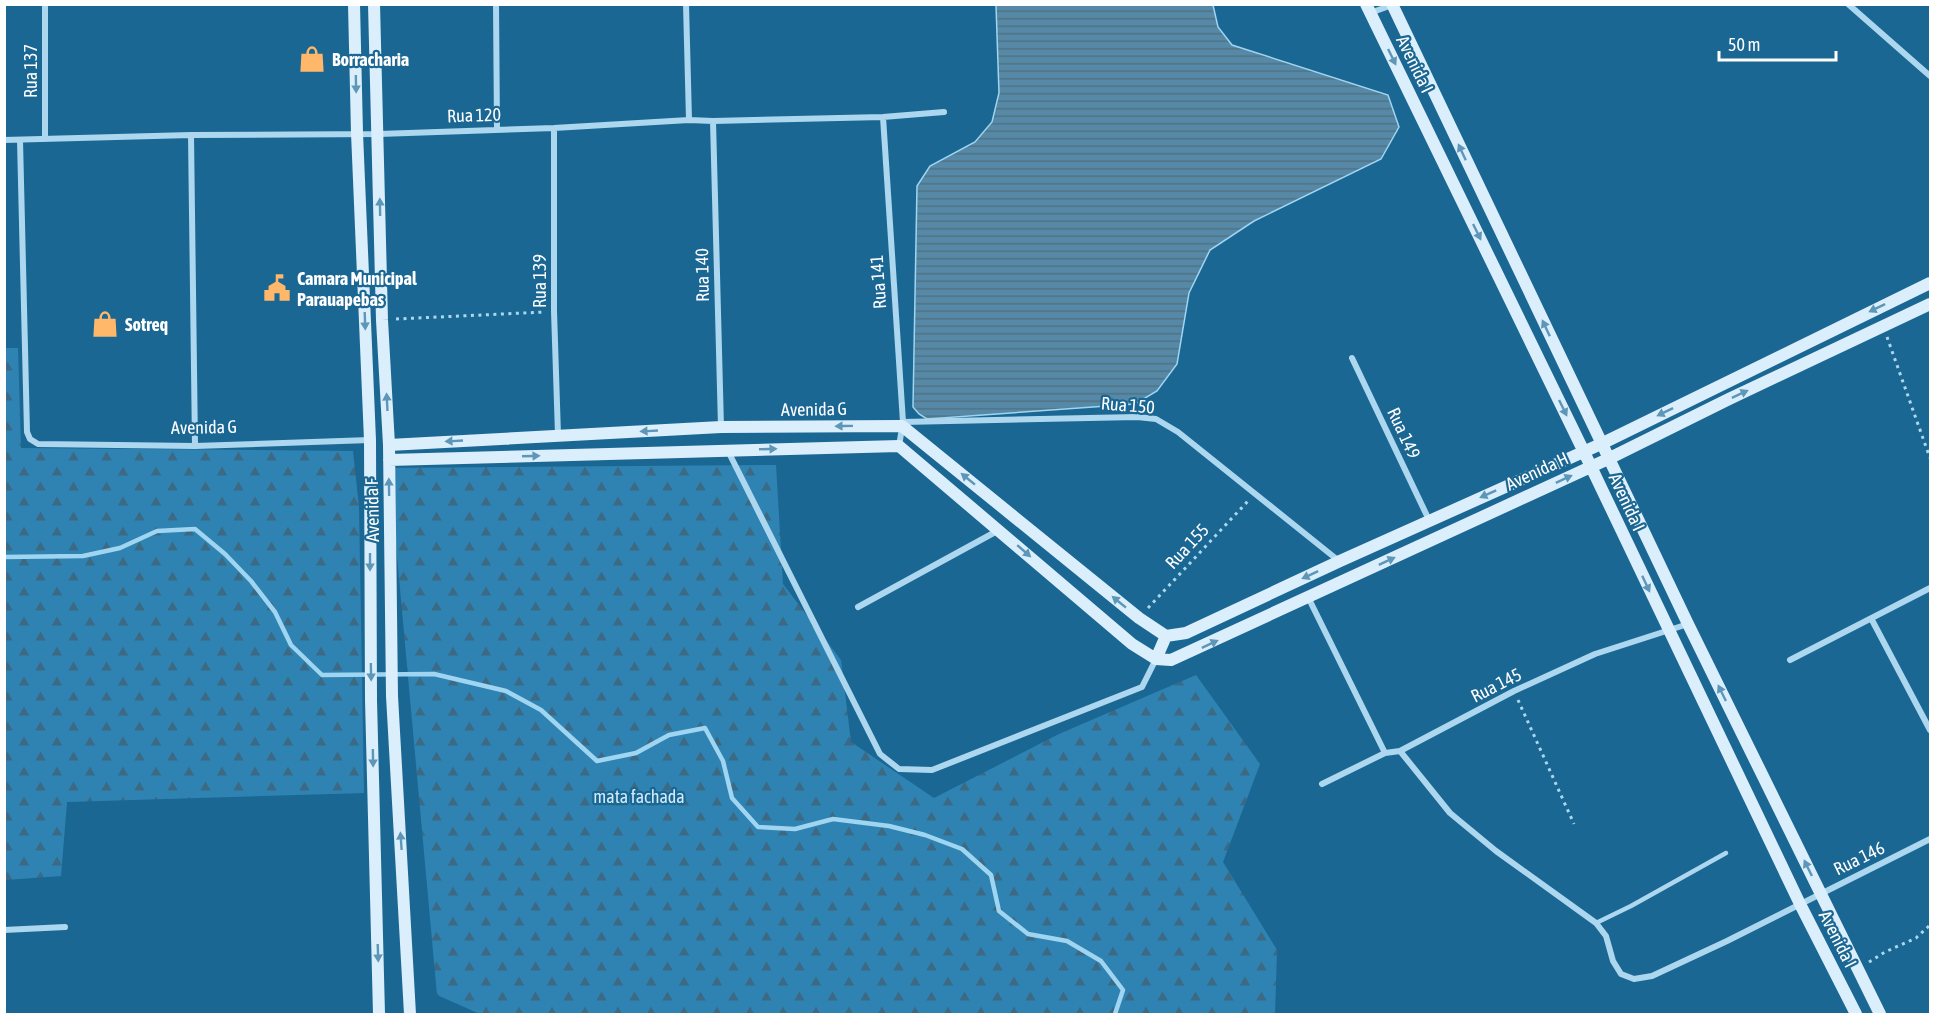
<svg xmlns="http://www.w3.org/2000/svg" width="1935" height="1019" viewBox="0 0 1935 1019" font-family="'Asap Condensed',sans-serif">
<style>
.forest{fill:url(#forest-firs)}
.water{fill:url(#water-rules);stroke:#9fd5f1;stroke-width:1.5}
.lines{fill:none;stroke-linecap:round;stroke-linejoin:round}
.stream{stroke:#9fd5f1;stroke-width:4.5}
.path{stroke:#acd7ef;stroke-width:3;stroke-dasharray:3 4.5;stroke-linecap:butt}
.lane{stroke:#acd7ef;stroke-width:4.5}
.street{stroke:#acd7ef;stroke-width:6}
.secondary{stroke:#daeefb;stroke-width:12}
.oneway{fill:#5e96b8}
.labels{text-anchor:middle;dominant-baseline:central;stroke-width:4.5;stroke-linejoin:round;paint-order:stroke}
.poi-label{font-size:18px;font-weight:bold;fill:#fff;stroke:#1b6794;text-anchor:start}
.street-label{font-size:18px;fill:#fff;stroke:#1b6794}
.park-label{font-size:18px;fill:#d3ecfb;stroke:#1b6794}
</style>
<defs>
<pattern id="forest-firs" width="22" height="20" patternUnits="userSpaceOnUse" patternTransform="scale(1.5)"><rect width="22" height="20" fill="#2e83b2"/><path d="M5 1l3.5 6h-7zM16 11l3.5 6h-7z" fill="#3c6a84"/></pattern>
<pattern id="water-rules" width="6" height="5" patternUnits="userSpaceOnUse" patternTransform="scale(1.5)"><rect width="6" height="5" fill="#5589a7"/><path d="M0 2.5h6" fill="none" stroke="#517183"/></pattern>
</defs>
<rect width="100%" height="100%" fill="#1b6794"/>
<path class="forest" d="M 5,348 L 18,348 L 21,448 L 353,451 L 359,507 L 364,793 L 67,802 L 61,876 L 5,880 Z
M 776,465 L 783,584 L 841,660 L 851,742 L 934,798 L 1059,734 L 1196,675 L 1260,764 L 1223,862 L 1277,950 L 1275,1014 L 480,1014 L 437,995 L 389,468 Z"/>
<path class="water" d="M 996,5 L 1213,5 L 1218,27 L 1232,45 L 1388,95 L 1399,127 L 1381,159 L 1254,221 L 1210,250 L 1189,293 L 1177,364 L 1157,391 L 1135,404 L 927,419 L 919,414 L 913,407 L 917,186 L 930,166 L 975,142 L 992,122 L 999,93 Z"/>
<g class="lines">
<path class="stream" d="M 4,557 L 83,556 L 120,548 L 157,531 L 195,529 L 225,554 L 251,581 L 275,612 L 291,645 L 322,675 L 434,674 L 506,691 L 541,710 L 597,761 L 636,753 L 669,735 L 705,728 L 723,761 L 732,798 L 758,827 L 795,829 L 833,819 L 889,826 L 925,835 L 962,849 L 991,875 L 999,911 L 1028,934 L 1067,941 L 1101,961 L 1123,990 L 1115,1014"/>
<path class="path" d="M 396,319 L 545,312
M 1887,337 L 1930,458
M 1148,608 L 1248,501
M 1518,700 L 1574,824
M 1869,962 L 1885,952 L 1916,938 L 1930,925"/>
<path class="lane" d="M 1596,923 L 1631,906 L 1726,853"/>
<path class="street" d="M 45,4 L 45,138
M 496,4 L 497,129
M 686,4 L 689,120
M 1848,4 L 1930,76
M 1370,13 L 1392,5
M 883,117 L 903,422 L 899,446
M 713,121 L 721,427
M 554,128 L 554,311 L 558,435
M 191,135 L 195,446
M 4,140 L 191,135 L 379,134 L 554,128 L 689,120 L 713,121 L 883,117 L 944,112
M 20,140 L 27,432 L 30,439 L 38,444 L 195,446 L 370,440
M 1352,358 L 1429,520
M 903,422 L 1137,417 L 1156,419 L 1178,432 L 1339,561
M 728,451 L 880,754 L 899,769 L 932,770 L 1142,687 L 1156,659
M 1308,597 L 1385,753
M 858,607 L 999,530
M 1872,620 L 1930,730
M 1790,660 L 1930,588
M 1400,751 L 1450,813 L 1496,851 L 1596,923 L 1606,936 L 1613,961 L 1621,974 L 1634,979 L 1652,976 L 1727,941 L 1930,839
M 1322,784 L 1385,753 L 1400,751 L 1514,691 L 1595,654 L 1688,624
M 4,930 L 65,927"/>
<path class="secondary" d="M 354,4 L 357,133 L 370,440 L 371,700 L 379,1014
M 374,4 L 382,320 L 389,445 L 392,696 L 410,1014
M 1366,4 L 1584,452 L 1800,904 L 1856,1014
M 1392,4 L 1688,624 L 1880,1014
M 389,445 L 721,427 L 902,426 L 1139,618 L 1166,636
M 389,460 L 899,446 L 1132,644 L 1156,659 L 1171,660 L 1608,459 L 1729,399 L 1930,304
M 1166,636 L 1186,633 L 1340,561 L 1601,444 L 1930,283
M 1156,659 L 1166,636"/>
</g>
<defs><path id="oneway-solid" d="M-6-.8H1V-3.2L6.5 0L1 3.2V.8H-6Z" transform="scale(1.5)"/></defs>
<g class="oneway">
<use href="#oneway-solid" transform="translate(1392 57) rotate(64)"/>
<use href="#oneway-solid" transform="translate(356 84) rotate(89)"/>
<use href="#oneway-solid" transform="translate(1462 152) rotate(-115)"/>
<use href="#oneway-solid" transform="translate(380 207) rotate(-91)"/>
<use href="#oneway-solid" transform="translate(1477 232) rotate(64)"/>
<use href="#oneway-solid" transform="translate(1877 308) rotate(154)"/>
<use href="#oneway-solid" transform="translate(365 321) rotate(88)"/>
<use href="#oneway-solid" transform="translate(1546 328) rotate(-115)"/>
<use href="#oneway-solid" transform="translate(1740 394) rotate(-25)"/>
<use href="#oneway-solid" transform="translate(387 402) rotate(-93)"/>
<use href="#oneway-solid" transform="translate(1563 408) rotate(64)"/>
<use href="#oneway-solid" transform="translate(1665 412) rotate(154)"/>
<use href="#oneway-solid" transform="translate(844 426) rotate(179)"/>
<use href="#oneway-solid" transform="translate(649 431) rotate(177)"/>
<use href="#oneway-solid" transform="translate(454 441) rotate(177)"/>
<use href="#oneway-solid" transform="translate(768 449) rotate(-2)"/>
<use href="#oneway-solid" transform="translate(531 456) rotate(-2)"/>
<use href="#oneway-solid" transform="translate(968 479) rotate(-141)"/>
<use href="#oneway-solid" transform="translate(1564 479) rotate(-25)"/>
<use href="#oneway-solid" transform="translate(389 487) rotate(-91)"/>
<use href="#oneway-solid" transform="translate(1488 494) rotate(156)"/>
<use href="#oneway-solid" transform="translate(1024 551) rotate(41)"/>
<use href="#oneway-solid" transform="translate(1387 561) rotate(-25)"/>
<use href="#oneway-solid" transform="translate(370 562) rotate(90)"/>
<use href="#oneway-solid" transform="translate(1310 575) rotate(155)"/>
<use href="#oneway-solid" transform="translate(1646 584) rotate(65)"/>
<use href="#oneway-solid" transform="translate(1119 602) rotate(-141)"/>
<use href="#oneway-solid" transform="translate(1210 644) rotate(-25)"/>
<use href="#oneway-solid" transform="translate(371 672) rotate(89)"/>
<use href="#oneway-solid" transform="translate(1722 693) rotate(-116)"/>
<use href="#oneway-solid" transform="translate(373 758) rotate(89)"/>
<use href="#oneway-solid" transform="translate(401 841) rotate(-94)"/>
<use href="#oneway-solid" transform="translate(1808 868) rotate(-116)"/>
<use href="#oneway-solid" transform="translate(378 953) rotate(88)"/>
</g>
<defs>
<symbol id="shop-bare" viewBox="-9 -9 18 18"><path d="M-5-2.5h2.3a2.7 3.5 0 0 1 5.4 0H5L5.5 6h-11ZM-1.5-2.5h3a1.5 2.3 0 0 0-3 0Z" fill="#ffb86a" stroke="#1b6794" stroke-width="2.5" paint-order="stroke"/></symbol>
<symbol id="civic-bare" viewBox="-9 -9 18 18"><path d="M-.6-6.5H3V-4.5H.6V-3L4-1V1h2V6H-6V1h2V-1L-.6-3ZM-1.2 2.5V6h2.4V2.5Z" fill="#ffb86a" stroke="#1b6794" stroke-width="2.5" paint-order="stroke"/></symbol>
</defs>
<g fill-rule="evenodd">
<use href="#shop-bare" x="293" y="40" width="38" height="38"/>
<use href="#civic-bare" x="258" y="269" width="38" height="38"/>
<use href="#shop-bare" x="86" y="305" width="38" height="38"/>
</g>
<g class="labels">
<g class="poi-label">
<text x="332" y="59">Borracharia</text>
<text x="297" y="278">Camara Municipal<tspan x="297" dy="21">Parauapebas</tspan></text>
<text x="125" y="324">Sotreq</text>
</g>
<g class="street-label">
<text transform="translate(1415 64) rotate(64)">Avenida I</text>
<text transform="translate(30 71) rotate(-90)">Rua 137</text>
<text transform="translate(474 115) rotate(-2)">Rua 120</text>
<text transform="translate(702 275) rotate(-91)">Rua 140</text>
<text transform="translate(539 281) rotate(-90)">Rua 139</text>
<text transform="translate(878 282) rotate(-94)">Rua 141</text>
<text transform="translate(1128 405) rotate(5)">Rua 150</text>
<text transform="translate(814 409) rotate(-1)">Avenida G</text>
<text transform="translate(204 427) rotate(-1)">Avenida G</text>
<text transform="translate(1404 433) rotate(65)">Rua 149</text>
<text transform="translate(1537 471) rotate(-25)">Avenida H</text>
<text transform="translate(1627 502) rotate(65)">Avenida I</text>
<text transform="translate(372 510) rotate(-91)">Avenida F</text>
<text transform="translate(1187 546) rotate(-47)">Rua 155</text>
<text transform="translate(1496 685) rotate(-27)">Rua 145</text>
<text transform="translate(1859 858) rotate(-26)">Rua 146</text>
<text transform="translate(1838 939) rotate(63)">Avenida I</text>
</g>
<g class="park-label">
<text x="639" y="796">mata fachada</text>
</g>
</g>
<rect width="1935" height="1019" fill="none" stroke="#ffffff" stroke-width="12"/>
<path d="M1719 51v9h117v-9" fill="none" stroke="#ffffff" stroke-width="3"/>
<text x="1728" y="51" font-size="18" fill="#ffffff" stroke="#1b6794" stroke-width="4.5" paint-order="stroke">50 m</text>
</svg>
